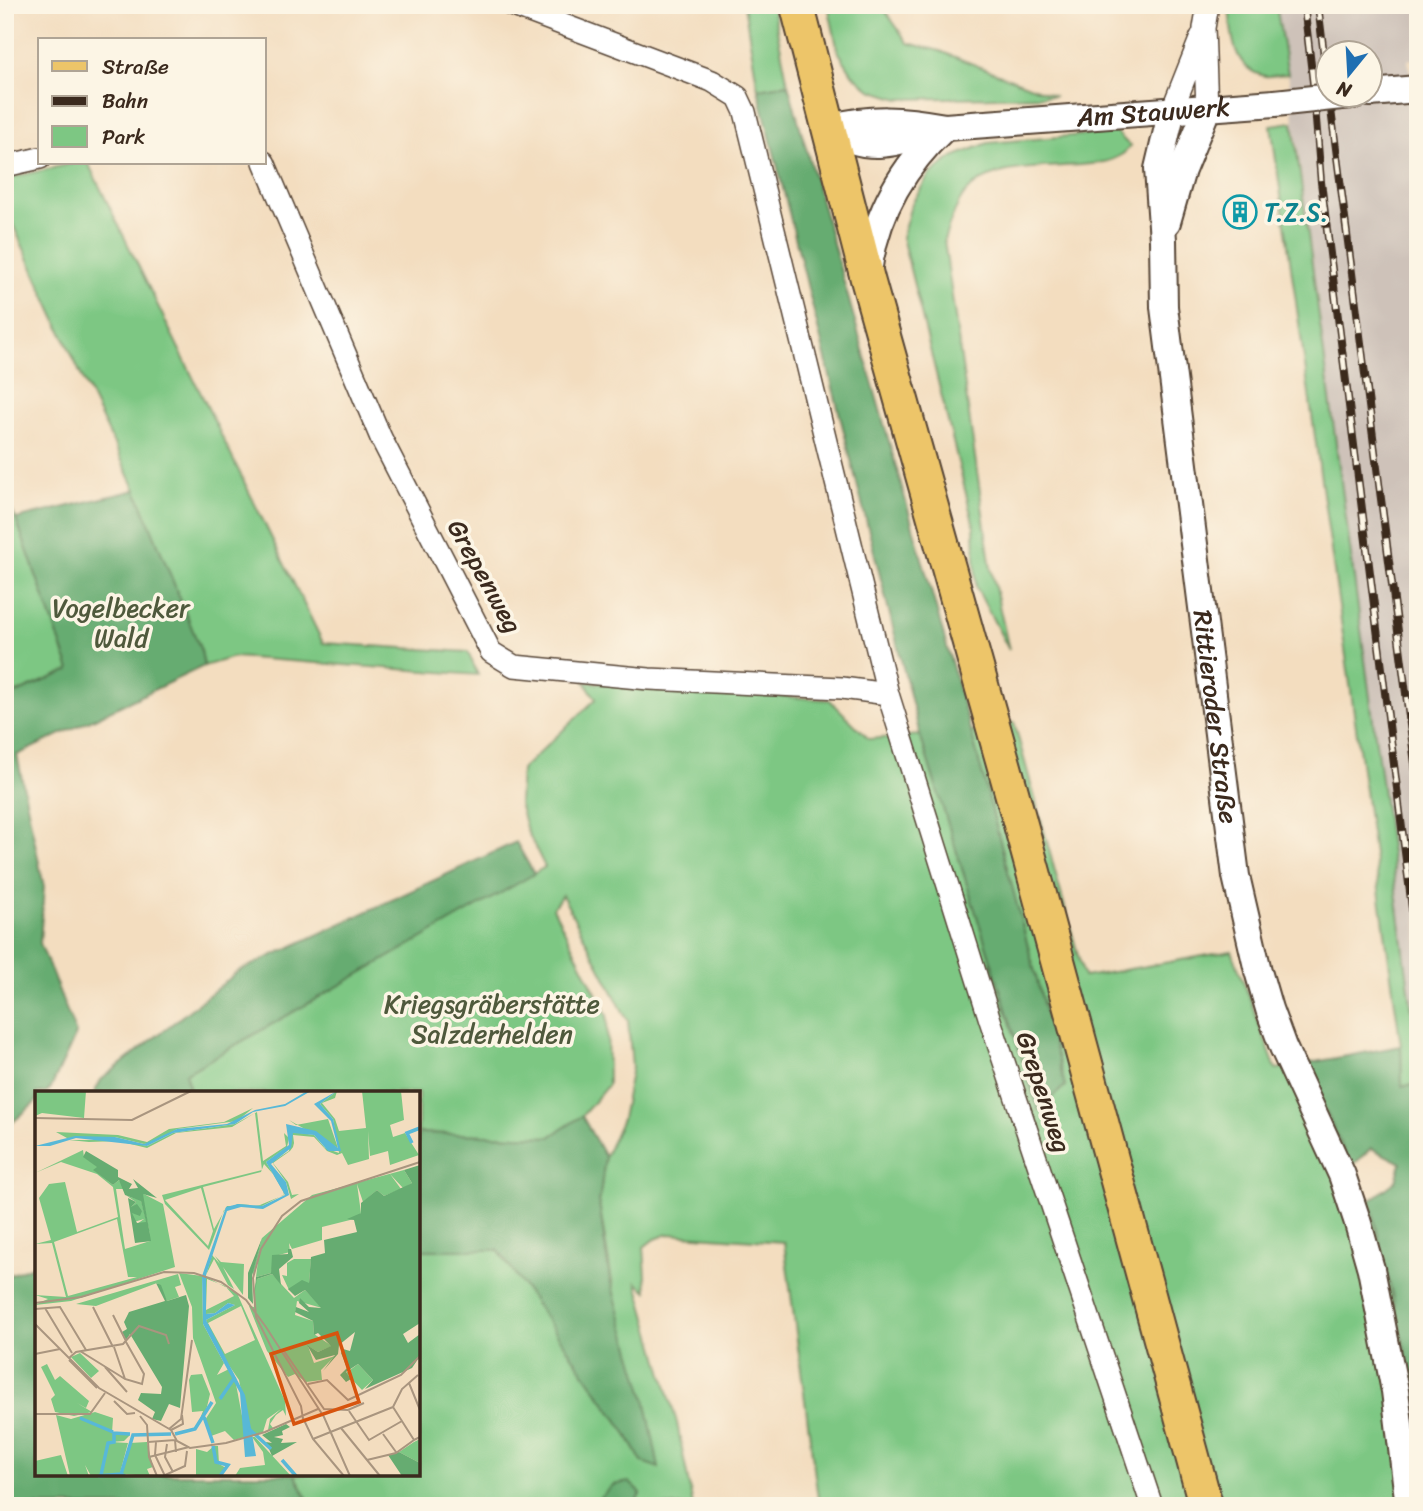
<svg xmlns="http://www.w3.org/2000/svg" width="1423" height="1511" viewBox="0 0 1423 1511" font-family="Sriracha,sans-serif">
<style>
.industrial{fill:#cec2b9;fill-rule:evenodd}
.green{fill:#7dc783;stroke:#5c7850;stroke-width:2}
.forest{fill:#66ac71;stroke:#506b48;stroke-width:2}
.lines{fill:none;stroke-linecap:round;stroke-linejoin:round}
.minor-casing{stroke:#574536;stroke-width:24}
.tertiary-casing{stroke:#574536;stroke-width:30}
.primary-casing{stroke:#574536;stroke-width:37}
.minor{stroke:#fff;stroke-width:21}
.tertiary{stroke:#fff;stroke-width:26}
.primary{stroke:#edc569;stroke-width:33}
.rail-casing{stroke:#3b2a1e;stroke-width:8}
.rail{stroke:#fcf5e5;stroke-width:5;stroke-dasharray:16;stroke-linecap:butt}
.tertiary-bridge-casing{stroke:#574536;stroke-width:30;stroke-linecap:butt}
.tertiary-bridge{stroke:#fff;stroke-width:26}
.labels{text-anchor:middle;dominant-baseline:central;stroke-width:7;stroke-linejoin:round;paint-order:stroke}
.street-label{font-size:26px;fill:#3b2a1e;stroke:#fcf5e5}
.culture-label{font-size:26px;fill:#0d838f;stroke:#fcf5e5;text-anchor:start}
.park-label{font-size:26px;fill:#4f593c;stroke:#fcf5e5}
.inset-river{fill:none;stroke:#58b8d7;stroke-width:3.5}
.inset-road{fill:none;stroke:#a9957f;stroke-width:2}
.view{fill:#d7540e;fill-opacity:0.15;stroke:#d7540e;stroke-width:3.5}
.inset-edge{fill:none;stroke:#3b2a1e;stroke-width:3.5}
</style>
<rect width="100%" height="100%" fill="#fcf5e5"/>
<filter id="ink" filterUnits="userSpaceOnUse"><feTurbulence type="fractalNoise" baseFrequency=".0143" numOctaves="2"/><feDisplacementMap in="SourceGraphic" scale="14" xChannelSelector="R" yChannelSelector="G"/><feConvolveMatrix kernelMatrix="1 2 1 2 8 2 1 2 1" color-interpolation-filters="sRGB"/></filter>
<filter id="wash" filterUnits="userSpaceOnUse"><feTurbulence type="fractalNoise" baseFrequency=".00686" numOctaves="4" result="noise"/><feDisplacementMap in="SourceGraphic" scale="28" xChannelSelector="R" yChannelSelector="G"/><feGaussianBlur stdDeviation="1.57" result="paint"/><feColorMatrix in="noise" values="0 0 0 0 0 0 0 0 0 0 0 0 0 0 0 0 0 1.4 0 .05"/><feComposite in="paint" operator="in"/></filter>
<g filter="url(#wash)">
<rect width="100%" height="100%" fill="#f3ddbf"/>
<path class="industrial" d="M 1276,5 L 1418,5 L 1418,58 L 1408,60 L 1418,114 L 1418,1056 L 1288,74 ZM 1328,52 L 1370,52 L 1370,94 L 1328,94 Z"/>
<path class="green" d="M 744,5 L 772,5 L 788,84 L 758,89 Z
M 828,5 L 881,5 L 908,43 L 940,51 L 1055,96 L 899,99 L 871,90 L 853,75 L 838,51 Z
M 1229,5 L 1276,5 L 1288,74 C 1281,74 1272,77 1265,76 C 1232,70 1231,32 1229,5 Z
M 1293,122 L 1418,1056 L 1418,1085 L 1402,1086 L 1401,1046 L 1271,125 Z
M 1116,132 L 1130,146 C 1107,184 1005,146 964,195 C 954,208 949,226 944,240 L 991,569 L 1009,650 L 976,587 L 974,526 L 902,237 L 911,205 L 929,175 L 953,157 L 988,143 Z
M 74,163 L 88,163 L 323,643 L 468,652 L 478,675 L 234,657 L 204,666 L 201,651 L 136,490 L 86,386 L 5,207 L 5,179 Z
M 5,497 L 16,519 L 70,670 L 5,698 Z
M 585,682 L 830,700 L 869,739 L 920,735 L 1038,1110 L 1065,1086 L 971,732 L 1014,722 L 1084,977 L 1232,951 L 1276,1069 L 1304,1064 L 1351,1167 L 1370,1201 L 1418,1404 L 1418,1506 L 819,1506 L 784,1242 L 668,1234 L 653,1240 L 644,1247 L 647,1291 L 637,1283 L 677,1423 L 693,1506 L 633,1506 L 636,1503 L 595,1503 L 596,1506 L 311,1506 L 295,1474 L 418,1474 L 418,1250 L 498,1250 L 625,1431 L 642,1462 L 599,1203 L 605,1157 L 622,1119 L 632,1067 L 628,1021 L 562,895 L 553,908 L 607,1015 L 608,1085 L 582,1116 L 550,1137 L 418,1133 L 418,1093 L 191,1093 L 185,1074 L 545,867 L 527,831 L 519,803 L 521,770 L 596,699 Z"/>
<path class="forest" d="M 788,84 L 971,732 L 1065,1086 L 1038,1110 L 920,735 L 758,89 Z
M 136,490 L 201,651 L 204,666 L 17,755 L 44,887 L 40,943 L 76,1034 L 51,1088 L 46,1093 L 37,1093 L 37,1101 L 5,1129 L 5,698 L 70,670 L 16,519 Z
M 516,842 L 534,874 L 185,1074 L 191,1093 L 94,1093 L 101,1080 L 239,971 Z
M 1401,1046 L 1402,1086 L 1418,1085 L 1418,1404 L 1370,1201 L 1396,1181 L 1401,1163 L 1371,1148 L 1351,1167 L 1304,1064 Z
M 582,1116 L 605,1157 L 599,1203 L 610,1280 L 645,1398 L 659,1468 L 642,1462 L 625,1431 L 498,1250 L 418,1250 L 418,1133 L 550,1137 Z
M 37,1264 L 37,1474 L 295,1474 L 311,1506 L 5,1506 L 5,1277 Z
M 629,1482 L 641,1493 L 633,1506 L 596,1506 L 595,1503 L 613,1485 Z"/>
</g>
<g filter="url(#ink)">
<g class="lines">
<defs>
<path id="minor" d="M 511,5 L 712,81 L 738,97 L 745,112 L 888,694 L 990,1020 L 1152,1506
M 1207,109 L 1204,28 L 1208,5
M 1172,110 L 1201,37
M 264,162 L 381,438 L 491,652 L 514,666 L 649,679 L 842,688 L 888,694
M 5,166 L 40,158"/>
<g id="tertiary">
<path d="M 1370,93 L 1418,89"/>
<path id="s1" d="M 1172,110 L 1158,169 L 1163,240 L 1164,307 L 1236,876 L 1258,971 L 1269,1009 L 1283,1047 L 1342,1175 L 1357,1220 L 1371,1269 L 1395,1391 L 1409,1506"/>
<path id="s2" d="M 828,128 C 871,117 902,119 945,127 L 1275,103"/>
<path d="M 828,128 C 868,155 898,143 940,128"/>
<path d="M 1167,222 L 1182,170 L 1207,109"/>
<path d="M 868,273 C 875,214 902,167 945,127"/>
</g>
<path id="primary" d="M 797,5 L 868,281 L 1016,808 L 1206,1506"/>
</defs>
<use href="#minor" class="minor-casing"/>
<use href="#tertiary" class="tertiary-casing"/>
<use href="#primary" class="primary-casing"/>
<use href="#minor" class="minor"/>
<use href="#tertiary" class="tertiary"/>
<use href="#primary" class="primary"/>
<defs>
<path id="rail" d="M 1304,5 L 1313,82 L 1321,182 L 1418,956
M 1318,5 L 1328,89
M 1329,94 L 1418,787"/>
</defs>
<use href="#rail" class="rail-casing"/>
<use href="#rail" class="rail"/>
<defs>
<path id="tertiary-bridge" d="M 1275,103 L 1361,94"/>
</defs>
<use href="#tertiary-bridge" class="tertiary-bridge-casing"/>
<use href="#tertiary-bridge" class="tertiary-bridge"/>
</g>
</g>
<defs>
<symbol id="building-ring" viewBox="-11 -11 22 22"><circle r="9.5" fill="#fcf5e5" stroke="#0f9aa8" stroke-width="1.5"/><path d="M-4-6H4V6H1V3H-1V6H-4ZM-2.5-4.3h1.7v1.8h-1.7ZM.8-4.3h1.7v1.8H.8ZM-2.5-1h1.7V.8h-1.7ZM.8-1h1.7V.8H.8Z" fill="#0f9aa8"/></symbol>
</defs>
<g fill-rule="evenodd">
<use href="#building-ring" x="1221" y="193" width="38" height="38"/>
</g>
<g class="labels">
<g class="street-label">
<text stroke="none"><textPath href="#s2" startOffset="327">Am Stauwerk</textPath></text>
<text transform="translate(485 576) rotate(61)">Grepenweg</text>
<text stroke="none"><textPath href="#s1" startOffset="612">Rittieroder Straße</textPath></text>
<text transform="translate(1044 1092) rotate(72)">Grepenweg</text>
</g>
<g class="culture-label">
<text x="1264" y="212">T.Z.S.</text>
</g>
<g class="park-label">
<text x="121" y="608">Vogelbecker<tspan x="121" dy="30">Wald</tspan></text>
<text x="492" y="1004">Kriegsgräberstätte<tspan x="492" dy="30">Salzderhelden</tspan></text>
</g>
</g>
<g transform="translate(35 1091)">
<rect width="385" height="385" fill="#f3ddbf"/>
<path d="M 0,0 L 51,0 L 49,27 L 7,22 L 0,25 ZM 302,0 L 300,7 L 287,12 L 300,28 L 304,40 L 331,37 L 327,0 L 366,0 L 369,29 L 355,34 L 358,46 L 370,42 L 384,64 L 355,74 L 353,60 L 335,65 L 333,40 L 334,68 L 313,74 L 307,62 L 302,64 L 292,60 L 279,46 L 258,44 L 259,52 L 258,56 L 255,60 L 238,72 L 253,91 L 257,104 L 264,103 L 256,108 L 251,91 L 237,71 L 254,60 L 256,43 L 259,41 L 279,44 L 290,57 L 304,62 L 298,28 L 285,13 ZM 218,17 L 202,30 L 142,38 L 119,51 L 109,53 L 80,46 L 32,47 L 21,41 L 83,44 L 112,51 L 134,38 L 189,31 ZM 222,21 L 228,70 L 251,55 L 249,42 L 254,47 L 252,56 L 231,71 L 250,103 L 227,115 L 203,113 L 189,119 L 174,159 L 130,113 L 127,104 L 227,79 L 220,22 L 197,36 L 141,42 L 112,57 L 83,50 L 54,51 L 34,49 L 84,49 L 112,55 L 138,42 L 200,33 ZM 229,73 L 247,93 L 249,104 L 225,114 L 192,115 L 179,138 L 168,96 L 226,81 ZM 166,97 L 178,140 L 173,155 L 130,109 ZM 293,28 L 303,57 L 254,29 L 261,34 ZM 48,59 L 49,66 L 63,76 L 59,79 L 78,94 L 84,89 L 91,98 L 81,98 L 90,158 L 115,150 L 104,151 L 103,144 L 101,148 L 102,133 L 109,128 L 99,131 L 96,122 L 107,120 L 96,116 L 101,111 L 92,105 L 106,109 L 115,145 L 107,102 L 128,113 L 140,176 L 36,210 L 0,214 L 13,208 L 0,204 L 31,206 L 17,152 L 0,153 L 16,149 L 4,107 L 14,93 L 30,91 L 42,141 L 83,126 L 78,96 L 62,83 L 26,71 L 0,82 ZM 82,128 L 93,186 L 102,186 L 33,205 L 19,151 ZM 369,79 L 377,92 L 368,97 L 355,83 L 366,98 L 349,105 L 342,99 L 328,111 L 322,93 L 326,122 L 319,128 L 287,136 L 287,149 L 257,158 L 254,152 L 255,161 L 240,165 L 236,182 L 221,186 L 223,170 L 219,182 L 219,199 L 222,188 L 237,183 L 259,207 L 270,199 L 287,217 L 262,210 L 260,224 L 278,230 L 279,243 L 297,255 L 283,261 L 273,255 L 279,272 L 300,265 L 286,279 L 287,289 L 271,291 L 260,283 L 253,286 L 232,260 L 214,215 L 219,216 L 218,179 L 227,147 L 277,104 ZM 177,164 L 185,173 L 180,165 L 186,171 L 209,173 L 208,204 L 188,176 L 199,198 L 193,194 L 179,168 L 171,184 ZM 259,168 L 276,168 L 274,192 L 254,199 L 247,184 L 252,185 L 252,172 ZM 144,182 L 167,185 L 168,233 L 189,272 L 182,284 L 194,278 L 199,286 L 184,308 L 200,288 L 211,346 L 199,349 L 190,340 L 176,345 L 170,329 L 181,312 L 158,247 L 157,216 ZM 143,183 L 146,194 L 140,196 L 144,206 L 132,210 L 122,192 L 61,215 L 41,213 ZM 171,186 L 202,202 L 250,310 L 251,325 L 248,319 L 241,324 L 235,333 L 238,337 L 233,339 L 235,328 L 246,318 L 232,328 L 228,341 L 215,345 L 204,289 L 178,251 L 171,229 L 200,214 L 193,212 L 180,222 L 171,223 ZM 172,188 L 190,195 L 199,205 L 171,219 ZM 206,215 L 220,249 L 190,263 L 173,232 ZM 45,262 L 64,280 L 56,287 L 36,266 ZM 12,273 L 20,289 L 25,285 L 54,310 L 51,317 L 42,312 L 57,321 L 39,325 L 20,321 L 16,308 L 20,304 L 6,276 ZM 323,273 L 338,289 L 327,299 L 311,282 ZM 167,283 L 175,303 L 171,320 L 165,328 L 168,320 L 157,321 L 154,289 L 156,284 ZM 60,321 L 78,327 L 77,342 L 95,344 L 89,350 L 76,351 L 93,352 L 85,382 L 56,385 L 50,374 L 54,385 L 35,385 L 21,324 L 36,328 ZM 217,346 L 220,346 L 256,385 L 200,385 L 205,377 L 230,374 L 228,361 ZM 385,348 L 385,372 L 364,361 L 379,351 ZM 112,351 L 118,376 L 112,378 L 115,385 L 87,383 L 95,352 ZM 179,355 L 183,355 L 184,373 L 191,377 L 185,385 L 161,385 L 161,358 L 172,361 ZM 26,364 L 33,385 L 0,385 L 0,370 Z" fill="#7dc783" fill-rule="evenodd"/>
<path d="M 51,60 L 83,79 L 83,86 L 97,93 L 94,98 L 103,97 L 98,88 L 122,107 L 108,103 L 116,150 L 100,152 L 93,107 L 101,111 L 96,116 L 102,113 L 107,120 L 105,125 L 97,122 L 102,132 L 111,131 L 106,110 L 90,104 L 84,89 L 78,94 L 58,79 L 62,76 L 48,66 ZM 385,74 L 385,232 L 368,243 L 373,252 L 385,243 L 385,265 L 377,277 L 330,298 L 338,289 L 323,273 L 311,281 L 316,288 L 311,291 L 305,284 L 312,277 L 306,262 L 308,258 L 315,260 L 320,241 L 304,254 L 303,263 L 288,280 L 300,264 L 281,269 L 272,254 L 283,261 L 296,255 L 283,242 L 279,244 L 278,230 L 260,221 L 261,216 L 274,221 L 264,212 L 265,207 L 274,216 L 286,217 L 270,199 L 260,205 L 253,198 L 267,189 L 274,192 L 276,166 L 290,162 L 289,149 L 322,141 L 319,129 L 312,128 L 326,122 L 326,112 L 342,99 L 349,105 L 377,92 L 369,79 ZM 227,147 L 217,185 L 218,213 L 213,207 L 213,182 ZM 253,158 L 256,158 L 258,166 L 244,178 L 246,194 L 237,183 L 222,188 L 220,200 L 221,186 L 236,182 L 237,164 L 253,163 ZM 121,192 L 126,194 L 132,210 L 151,204 L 154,215 L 145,317 L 134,313 L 126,330 L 117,328 L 120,321 L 103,309 L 106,302 L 126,303 L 127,296 L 95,243 L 91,249 L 87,241 L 92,238 L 89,231 L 94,221 L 130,210 ZM 251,333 L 255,336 L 247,340 L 248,344 L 239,346 L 248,348 L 246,352 L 262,351 L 237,365 L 231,351 L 237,352 L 227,344 ZM 364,361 L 385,372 L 385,385 L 367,385 L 353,364 Z" fill="#66ac71"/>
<path d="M 272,0 L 276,0 L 250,15 L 218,21 L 200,33 L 138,42 L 112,55 L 41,47 L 15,55 L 0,55 L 40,45 L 80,46 L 109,53 L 142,38 L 192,33 L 220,19 L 250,13 ZM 302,0 L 285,13 L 298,28 L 306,60 L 293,60 L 279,44 L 258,42 L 256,57 L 236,73 L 251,91 L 254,104 L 228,118 L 206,116 L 192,120 L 171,184 L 171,223 L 180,222 L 193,212 L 200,214 L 171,229 L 210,304 L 221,365 L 210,366 L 205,302 L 168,233 L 167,185 L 191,116 L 203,113 L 227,115 L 250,104 L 231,71 L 254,54 L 251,33 L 281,40 L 303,57 L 296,30 L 279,13 Z" fill="#58b8d7"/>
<path class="inset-river" d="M 377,52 L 372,42 L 385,37M 185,308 L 200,286M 169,326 L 178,352M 45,327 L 78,341M 213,337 L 236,358M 140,343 L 160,338 L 177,311M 178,355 L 181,371 L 193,374 L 185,385M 247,369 L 261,385M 66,384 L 73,352 L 79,351 L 79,342 L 95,343M 63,385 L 86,383M 90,385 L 86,383 L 98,344 L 136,343"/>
<path class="inset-road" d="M 0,27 L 97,29 L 156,0M 0,212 L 46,206 L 129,181 L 159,182 L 186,191 L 211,209 L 231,236 L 289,326 L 315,385M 58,216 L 78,256M 10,217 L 37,262M 0,218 L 25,216 L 51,259M 78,224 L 91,250M 0,233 L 64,297 L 136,339M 79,256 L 90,288 L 107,293 L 109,283 L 91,251M 45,260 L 90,288M 249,260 L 289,318 L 313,319 L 329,312M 0,263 L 25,258M 34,267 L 41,261 L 88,253 L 104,235 L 131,244 L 134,253M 34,269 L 62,297M 70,276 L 92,301M 374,292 L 385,319M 273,293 L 292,289 L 313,309 L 366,284 L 385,265M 79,310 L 92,323 L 100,322M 358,316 L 379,349 L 385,346M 358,316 L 367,298 L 383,284M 314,320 L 334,349 L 367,330M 0,323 L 55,323 L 70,302M 105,325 L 112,334 L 114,366 L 122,385M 268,327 L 278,348 L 309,385M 268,328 L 266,315 L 221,226 L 218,187 L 226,158 L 247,125 L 266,110 L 385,71M 306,337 L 345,385M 134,338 L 146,328 L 157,249M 136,339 L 142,350 L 155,357 L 191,352 L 230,341 L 283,318M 136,339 L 148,333 L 147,324M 348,343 L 361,361M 278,348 L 358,316M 113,351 L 140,349 L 141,361M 121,351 L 120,364 L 130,385M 132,353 L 130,366 L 138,381M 114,366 L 154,356M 332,369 L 361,362 L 379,349M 128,385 L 150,375 L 152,360"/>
<path class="view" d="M 302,242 L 324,311 L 259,333 L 236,263 Z"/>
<rect width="385" height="385" class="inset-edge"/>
</g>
<rect width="1423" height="1511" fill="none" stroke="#fcf5e5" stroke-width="28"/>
<rect x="38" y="38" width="228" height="126" fill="#fcf5e5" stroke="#afa495" stroke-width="2"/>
<rect x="52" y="61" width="35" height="10" fill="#edc569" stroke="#afa495" stroke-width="2"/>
<text x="102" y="74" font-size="21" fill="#3b2a1e">Straße</text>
<rect x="52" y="96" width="35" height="10" fill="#3b2a1e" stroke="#afa495" stroke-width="2"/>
<text x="102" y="108" font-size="21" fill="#3b2a1e">Bahn</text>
<rect x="52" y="126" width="35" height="21" fill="#7dc783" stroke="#afa495" stroke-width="2"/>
<text x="102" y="144" font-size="21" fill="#3b2a1e">Park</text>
<g transform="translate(1349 74) rotate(198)"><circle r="33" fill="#fcf5e5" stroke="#afa495" stroke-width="2"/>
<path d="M0-5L12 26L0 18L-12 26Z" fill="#1f6fb2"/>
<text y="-10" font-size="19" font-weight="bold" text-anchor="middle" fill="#3b2a1e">N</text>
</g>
</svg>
